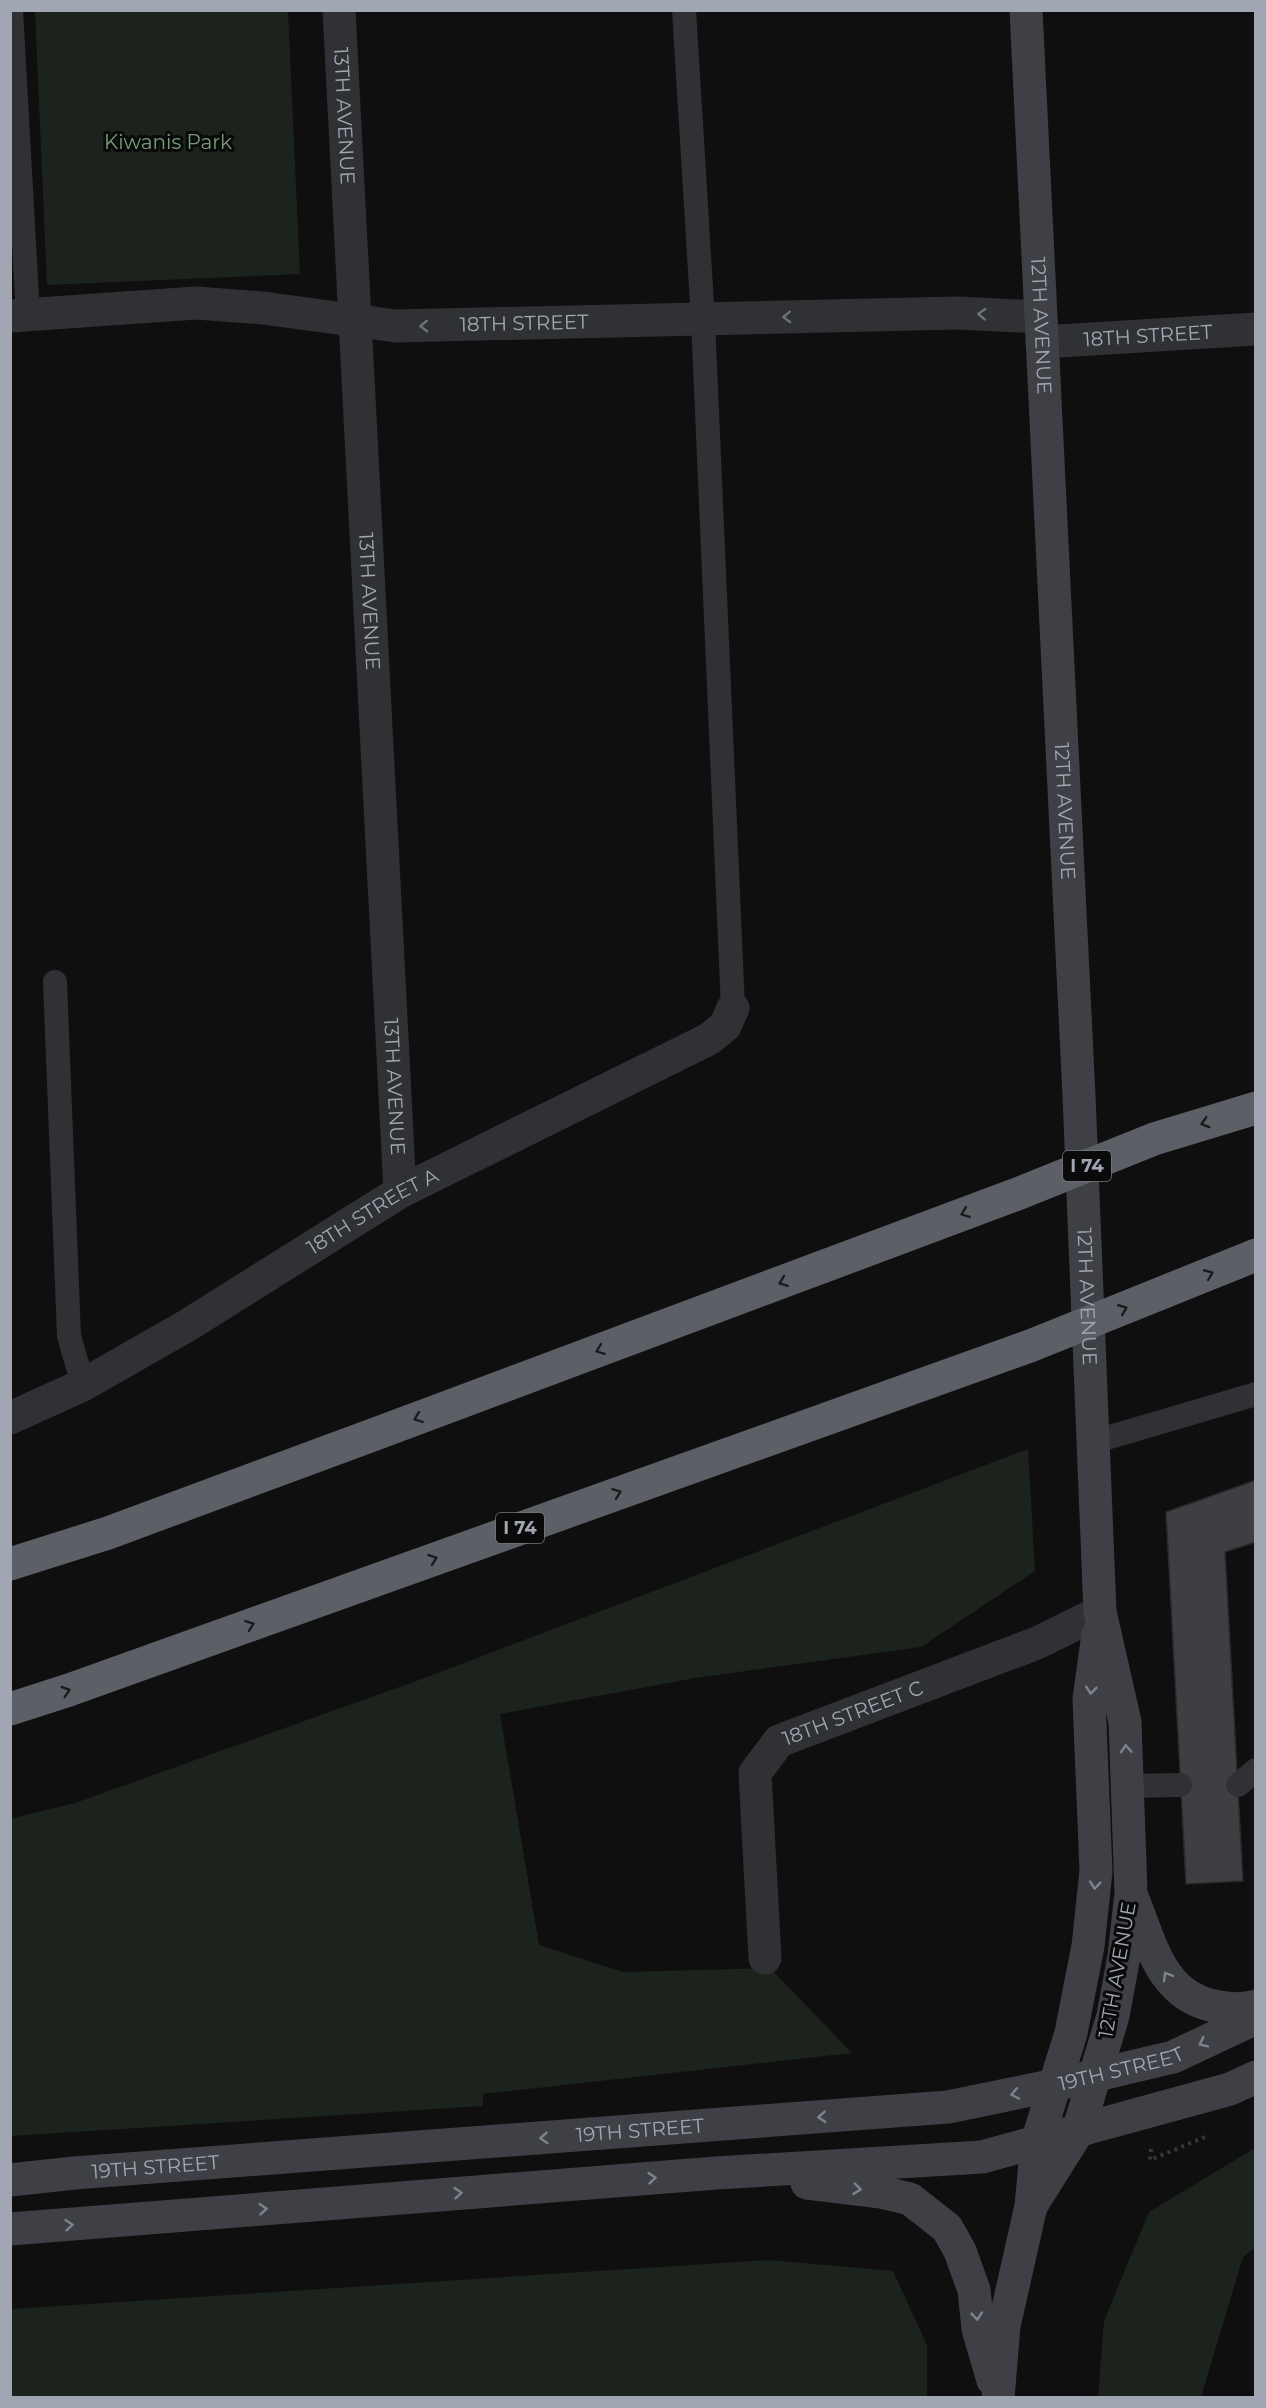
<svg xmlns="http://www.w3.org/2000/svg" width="1266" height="2408" viewBox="0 0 1266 2408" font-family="Montserrat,sans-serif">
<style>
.green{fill:#1b231c}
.building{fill:#3e3f43;stroke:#29292c;stroke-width:1.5}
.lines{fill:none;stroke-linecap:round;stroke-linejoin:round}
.path{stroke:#36383c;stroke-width:4;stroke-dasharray:3 4.5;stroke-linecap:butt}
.lane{stroke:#303135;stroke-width:24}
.street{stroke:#303135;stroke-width:33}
.secondary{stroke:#3e4045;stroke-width:33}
.highway{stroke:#5c6066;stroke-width:33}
.oneway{stroke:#6e727a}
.oneway2{stroke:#1a1b1d}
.oneway3{stroke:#7e838c}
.labels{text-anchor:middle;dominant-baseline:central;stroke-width:6;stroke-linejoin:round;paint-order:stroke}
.shield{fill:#0a0a0b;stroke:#737880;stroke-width:1.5}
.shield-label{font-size:18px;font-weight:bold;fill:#a0a7b2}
.street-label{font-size:20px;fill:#a0a7b2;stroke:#0a0a0b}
.park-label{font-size:20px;fill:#769e76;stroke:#0a0a0b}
</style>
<rect width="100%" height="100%" fill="#0f0f10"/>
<path class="green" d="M 35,11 L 288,11 L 300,274 L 47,285 Z
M 1028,1449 L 1035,1571 L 921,1647 L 695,1678 L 500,1714 L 539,1945 L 623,1972 L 770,1968 L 852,2053 L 483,2094 L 483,2106 L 11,2136 L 10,1819 L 75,1803 L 419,1680 Z
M 1255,2148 L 1255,2248 L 1243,2257 L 1201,2397 L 1098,2397 L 1104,2321 L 1149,2212 Z
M 769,2260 L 893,2271 L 927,2345 L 927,2397 L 11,2397 L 11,2309 Z"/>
<path class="building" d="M 1256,1480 L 1256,1542 L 1225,1552 L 1243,1881 L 1186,1884 L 1166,1512 Z"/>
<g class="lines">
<path class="path" d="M 1151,2149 L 1150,2160 L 1205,2137"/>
<path class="lane" d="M 11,10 L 28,315
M 684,10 L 703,320 L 733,1008
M 55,982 L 69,1336 L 83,1385
M 1093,1442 L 1256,1394
M 1238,1785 L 1256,1770
M 1128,1786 L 1180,1785"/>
<g class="street">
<path id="s1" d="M 339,10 L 400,1192"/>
<path id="s2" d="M 10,316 L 196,303 L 263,308 L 396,326 L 958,313 L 1040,317"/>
<path id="s3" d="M 1042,342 L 1256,329"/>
<path id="s4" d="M 10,1418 L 83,1385 L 188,1325 L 400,1192 L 709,1039 L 725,1026 L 733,1008"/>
<path id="s5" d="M 765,1958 L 755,1773 L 779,1741 L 1037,1643 L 1100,1612"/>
</g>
<g class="secondary">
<path id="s6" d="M 1026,10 L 1079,1096 L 1100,1612 L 1125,1722 L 1131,1893 L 1124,1956 L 1113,2016 L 1078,2131 L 1031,2206"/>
<path d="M 1132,1897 C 1151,1942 1160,1995 1214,2006 C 1232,2009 1238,2010 1256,2006"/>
<path id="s7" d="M 10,2180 L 74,2173 L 948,2107 L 1055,2085 L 1173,2057 L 1256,2018"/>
<path d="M 807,2183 L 881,2192 L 910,2199 L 947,2228 L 960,2251 L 974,2290 L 978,2329 L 993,2380"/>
<path d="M 10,2229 L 716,2173 L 982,2157 L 1230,2089 L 1256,2077"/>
<path d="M 998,2398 L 1004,2326 L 1031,2206 L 1037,2142 L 1071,2033 L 1088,1946 L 1096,1871 L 1089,1699 L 1098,1634"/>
</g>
<path class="highway" d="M 10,1564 L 108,1533 L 378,1433 L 1020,1193 L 1154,1139 L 1256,1108
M 10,1709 L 69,1690 L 1030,1346 L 1256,1255"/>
</g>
<defs><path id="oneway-chevron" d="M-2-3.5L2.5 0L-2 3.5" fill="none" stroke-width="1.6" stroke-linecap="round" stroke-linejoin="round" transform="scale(1.5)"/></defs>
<g class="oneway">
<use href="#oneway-chevron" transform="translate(982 314) rotate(-177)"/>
<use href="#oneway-chevron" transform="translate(787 317) rotate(178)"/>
<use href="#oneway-chevron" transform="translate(424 326) rotate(179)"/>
</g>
<g class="oneway2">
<use href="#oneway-chevron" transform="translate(1205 1123) rotate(163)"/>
<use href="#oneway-chevron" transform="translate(965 1213) rotate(159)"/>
<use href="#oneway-chevron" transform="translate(1209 1274) rotate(-22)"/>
<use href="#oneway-chevron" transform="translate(783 1282) rotate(159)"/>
<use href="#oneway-chevron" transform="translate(1123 1309) rotate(-22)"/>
<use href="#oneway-chevron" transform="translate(600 1350) rotate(159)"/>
<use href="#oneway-chevron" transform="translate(418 1418) rotate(159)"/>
<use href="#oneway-chevron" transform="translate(617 1493) rotate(-20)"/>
<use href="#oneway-chevron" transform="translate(433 1559) rotate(-20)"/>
<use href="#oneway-chevron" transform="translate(250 1625) rotate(-20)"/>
<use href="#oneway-chevron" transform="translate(66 1691) rotate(-18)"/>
</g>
<g class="oneway3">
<use href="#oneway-chevron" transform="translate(1091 1690) rotate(96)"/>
<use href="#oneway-chevron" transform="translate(1126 1749) rotate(-93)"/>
<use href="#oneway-chevron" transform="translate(1095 1885) rotate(96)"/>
<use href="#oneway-chevron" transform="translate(1167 1976) rotate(-121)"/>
<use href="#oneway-chevron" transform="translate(1203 2043) rotate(154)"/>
<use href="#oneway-chevron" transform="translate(1015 2094) rotate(168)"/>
<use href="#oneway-chevron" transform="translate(822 2117) rotate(176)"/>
<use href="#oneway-chevron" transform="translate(544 2138) rotate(176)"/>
<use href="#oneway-chevron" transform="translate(652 2178) rotate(-5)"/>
<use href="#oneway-chevron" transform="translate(857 2189) rotate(7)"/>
<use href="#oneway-chevron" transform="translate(458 2193) rotate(-5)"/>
<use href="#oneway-chevron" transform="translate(263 2209) rotate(-5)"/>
<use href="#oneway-chevron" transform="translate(69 2225) rotate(-5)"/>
<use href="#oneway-chevron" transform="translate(977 2316) rotate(84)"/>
</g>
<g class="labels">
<g class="shield">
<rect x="1063" y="1151" width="48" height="30" rx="4.5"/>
<rect x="496" y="1513" width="48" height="30" rx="4.5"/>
</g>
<g class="shield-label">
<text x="1087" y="1166">I 74</text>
<text x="520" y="1528">I 74</text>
</g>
<g class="street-label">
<text stroke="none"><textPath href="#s1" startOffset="106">13TH AVENUE</textPath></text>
<text stroke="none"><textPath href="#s2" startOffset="516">18TH STREET</textPath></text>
<text stroke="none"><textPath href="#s6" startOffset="316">12TH AVENUE</textPath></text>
<text stroke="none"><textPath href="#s3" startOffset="106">18TH STREET</textPath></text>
<text stroke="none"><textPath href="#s1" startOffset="592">13TH AVENUE</textPath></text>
<text stroke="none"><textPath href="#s6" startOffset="802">12TH AVENUE</textPath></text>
<text stroke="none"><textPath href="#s1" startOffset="1078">13TH AVENUE</textPath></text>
<text stroke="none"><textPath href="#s4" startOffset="418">18TH STREET A</textPath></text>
<text stroke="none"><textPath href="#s6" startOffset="1288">12TH AVENUE</textPath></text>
<text stroke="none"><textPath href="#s5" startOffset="304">18TH STREET C</textPath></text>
<text transform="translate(1117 1970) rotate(-80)">12TH AVENUE</text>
<text stroke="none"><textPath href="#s7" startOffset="1118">19TH STREET</textPath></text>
<text stroke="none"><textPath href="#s7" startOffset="632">19TH STREET</textPath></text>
<text stroke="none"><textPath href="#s7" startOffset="146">19TH STREET</textPath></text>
</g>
<g class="park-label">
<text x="168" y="142">Kiwanis Park</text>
</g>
</g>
<rect width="1266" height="2408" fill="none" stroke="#a0a7b2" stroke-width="24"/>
</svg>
